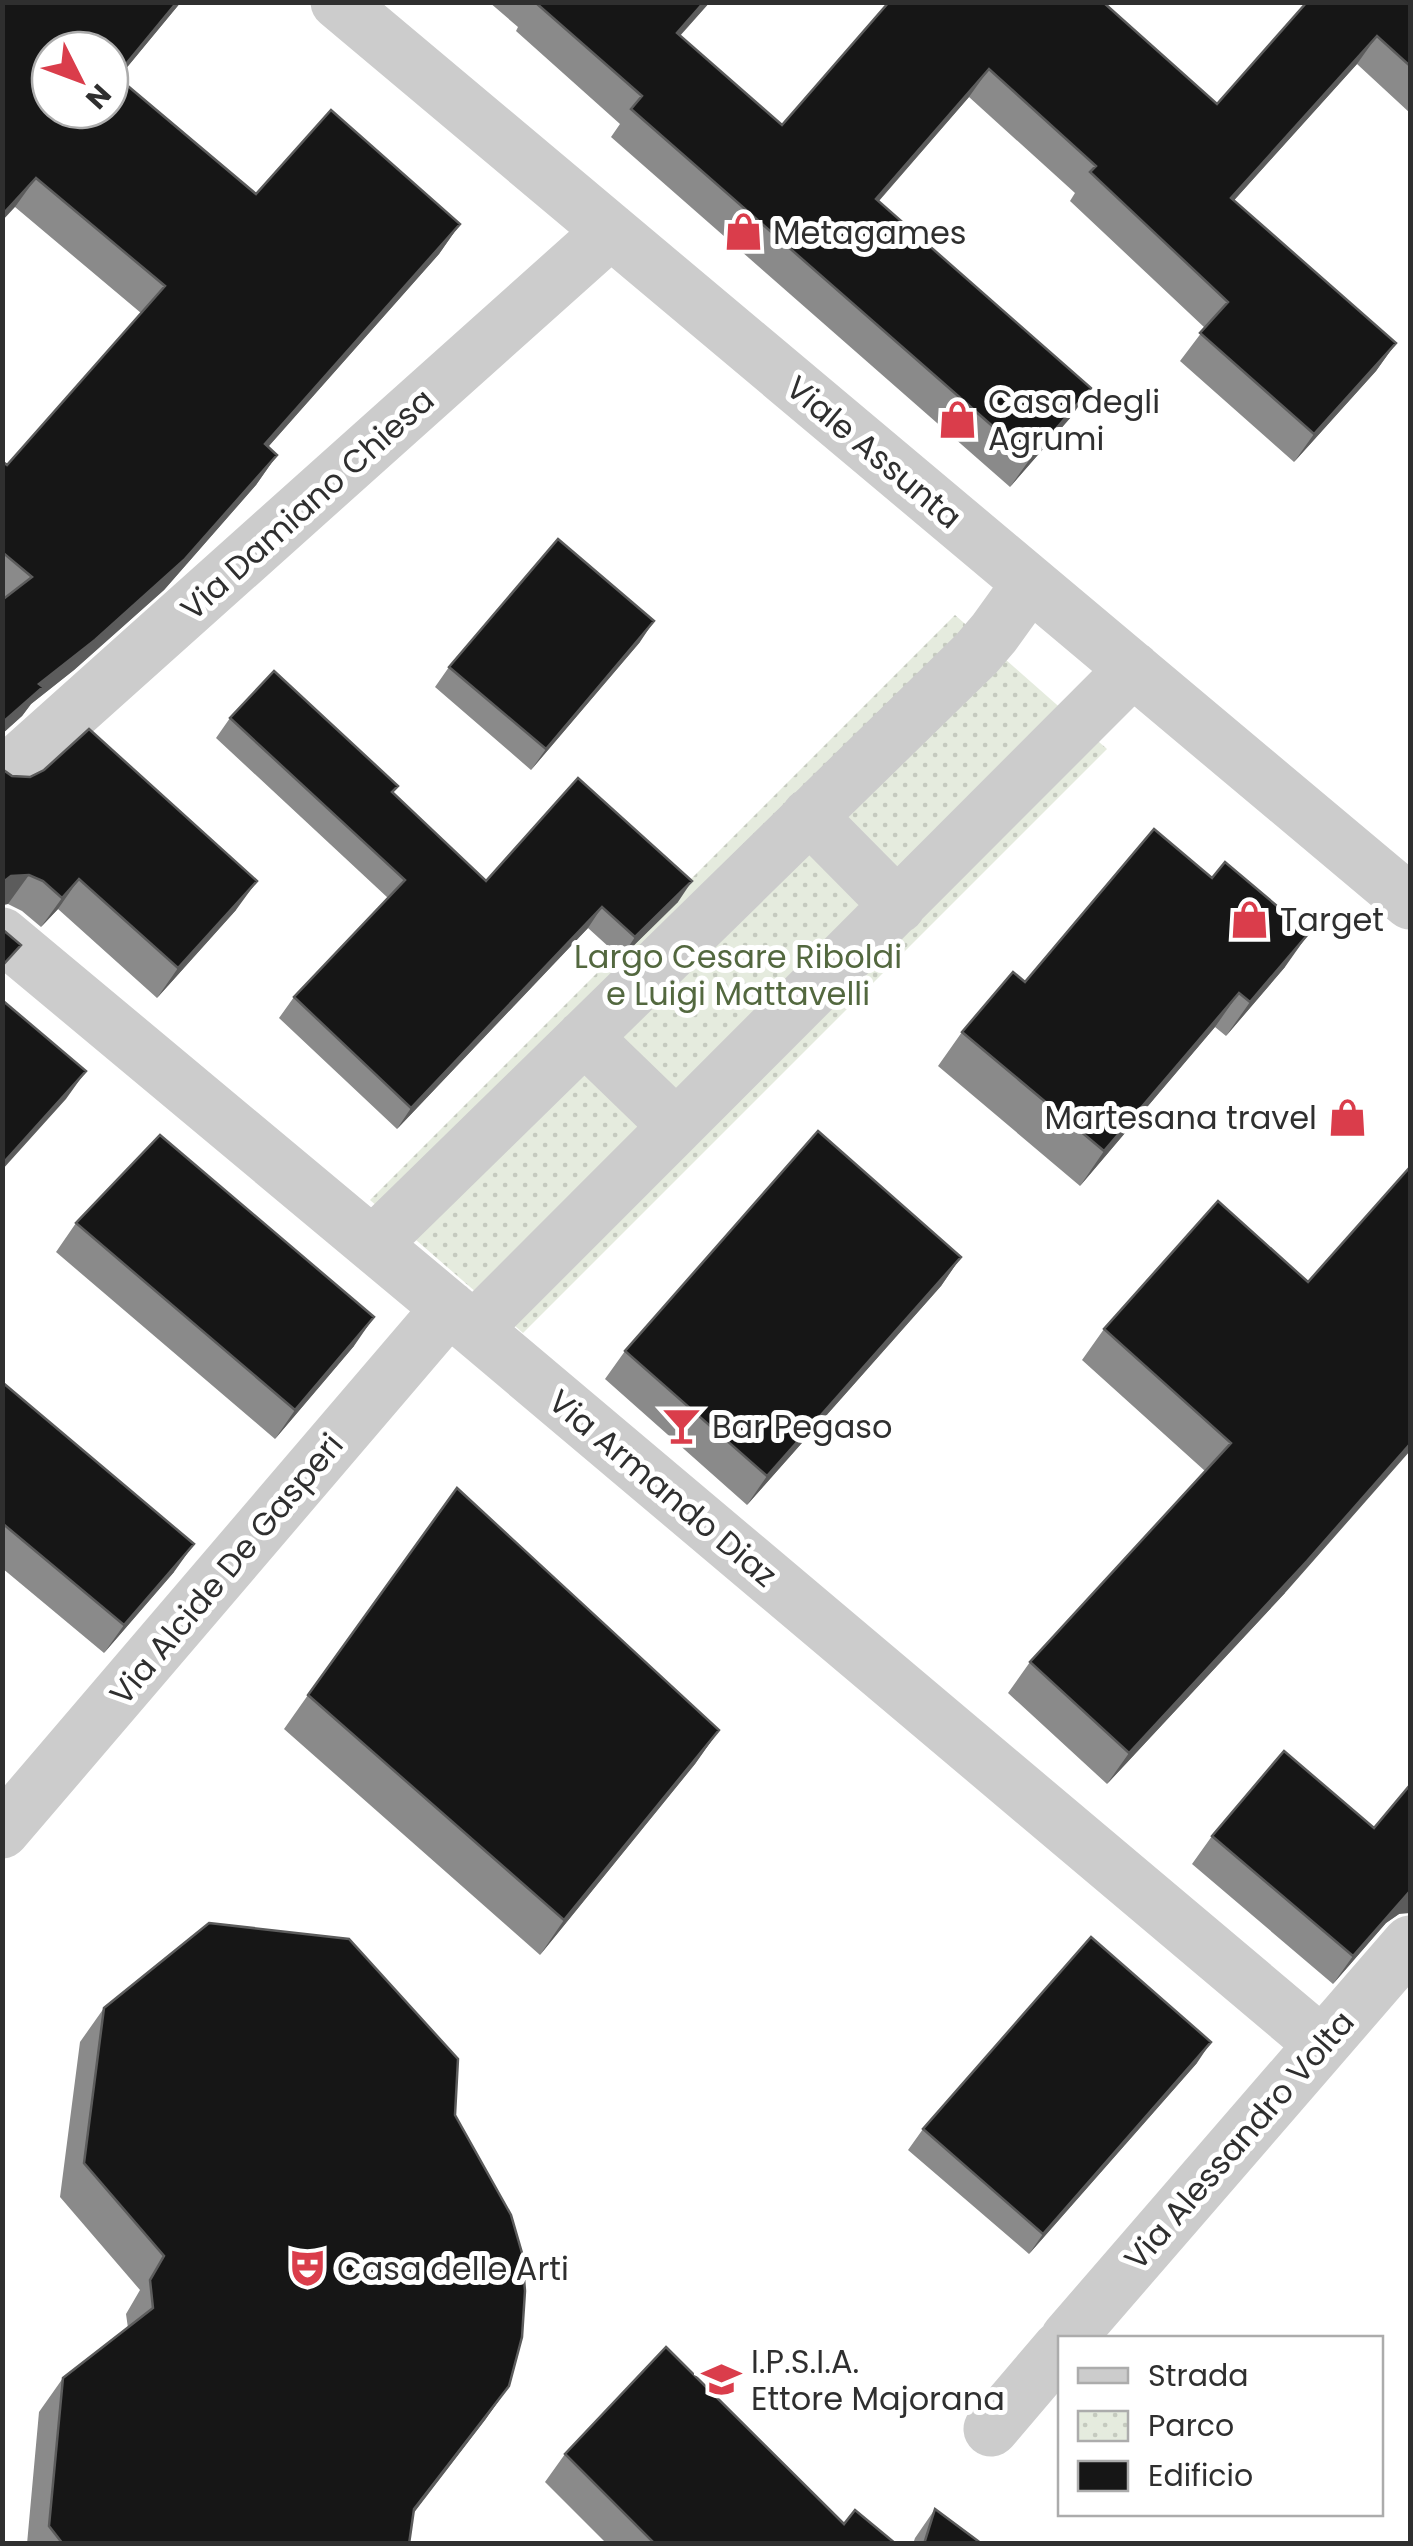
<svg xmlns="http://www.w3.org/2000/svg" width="1413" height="2546" viewBox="0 0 1413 2546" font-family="Poppins,sans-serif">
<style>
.park{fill:url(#park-dots)}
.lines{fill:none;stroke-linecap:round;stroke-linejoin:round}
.street{stroke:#ccc;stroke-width:55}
.wall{fill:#8a8a8a}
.shaded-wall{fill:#5c5c5c}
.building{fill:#161616;stroke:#5c5c5c;stroke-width:2.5;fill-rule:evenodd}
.labels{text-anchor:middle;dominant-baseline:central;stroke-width:10;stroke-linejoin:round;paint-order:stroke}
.poi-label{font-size:32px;fill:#2f2f2f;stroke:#fff;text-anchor:start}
.street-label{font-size:32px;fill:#2f2f2f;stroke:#fff}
.park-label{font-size:32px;fill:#53683f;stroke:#fff}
</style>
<defs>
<pattern id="park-dots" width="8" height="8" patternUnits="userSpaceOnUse" patternTransform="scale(2.5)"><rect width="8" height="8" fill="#e5ebde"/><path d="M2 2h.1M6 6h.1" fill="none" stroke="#c5cabf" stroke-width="1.8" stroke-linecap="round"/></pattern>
</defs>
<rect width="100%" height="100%" fill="#fff"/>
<path class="park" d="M 955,615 L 1107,749 L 523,1333 L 370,1200 Z"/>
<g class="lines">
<path class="street" d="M 338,2 L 1410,902
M 2,776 L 611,231
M 809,816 L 898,906
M 2,935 L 474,1329 L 1322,2044
M 584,1037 L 676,1126
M 373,1244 L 976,654 L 994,633 L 1030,583
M 474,1329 L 1133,669
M 2,1831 L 449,1308
M 1068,2338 L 1410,1943
M 991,2429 L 1060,2348"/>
</g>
<path class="wall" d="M 2,2 L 181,2 L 118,78 L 256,194 L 460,224 L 439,254 L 268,447 L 277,455 L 256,485 L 164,590 L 74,670 L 31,704 L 22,716 L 2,734 L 2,461 L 7,465 L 141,313 L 15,207 Z
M 489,2 L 710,2 L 680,36 L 782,125 L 889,2 L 1217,104 L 1410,2 L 1410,113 L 1357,64 L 1234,200 L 1396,343 L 1376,371 L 1294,462 L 1180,361 L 1205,328 L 1070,201 L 1075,193 L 969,97 L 879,201 L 1071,417 L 1010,487 L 611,137 L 620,124 L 516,31 L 518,27 Z
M 640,642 L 531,770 L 435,687 L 449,667 Z
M 230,718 L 398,786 L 393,792 L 486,881 L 678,902 L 621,958 L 588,928 L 397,1129 L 279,1018 L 294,997 L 388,898 L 216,738 Z
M 2,769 L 236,910 L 157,998 L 58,909 L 41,927 L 22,911 L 8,904 L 2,905 Z
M 1285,967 L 1226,1036 L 1215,1027 L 1080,1186 L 938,1066 L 962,1032 L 1025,982 Z
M 1218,1201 L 1285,1593 L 1107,1784 L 1008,1693 L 1030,1662 L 1205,1471 L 1082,1360 L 1104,1329 Z
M 76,1223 L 354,1346 L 275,1439 L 56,1252 Z
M 961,1257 L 941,1286 L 747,1505 L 605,1379 L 625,1351 Z
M 2,1382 L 174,1572 L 104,1653 L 2,1568 Z
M 308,1695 L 719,1730 L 695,1764 L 540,1955 L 284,1729 Z
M 1212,1836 L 1399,1914 L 1386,1923 L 1333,1984 L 1192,1864 Z
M 104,2008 L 455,2115 L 509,2386 L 485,2420 L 413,2513 L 409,2544 L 27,2544 L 39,2412 L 63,2378 L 128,2328 L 126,2314 L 140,2290 L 60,2197 L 80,2042 Z
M 1197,2063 L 1029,2254 L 908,2150 L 923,2129 Z
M 565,2454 L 844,2524 L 896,2544 L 607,2544 L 545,2482 Z
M 935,2509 L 982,2544 L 913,2544 L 915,2538 Z"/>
<path class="shaded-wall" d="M 177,2 L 181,2 L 110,88 L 116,76 Z
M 704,2 L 710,2 L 657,61 L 677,33 Z
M 1377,36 L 1357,64 L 1211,226 L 1231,198 Z
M 989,69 L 969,97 L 856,227 L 876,199 Z
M 36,178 L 15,207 L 2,221 L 2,215 Z
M 460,224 L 439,254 L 244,474 L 265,444 Z
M 1396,343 L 1376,371 L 1294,462 L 1314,434 Z
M 1091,388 L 1071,417 L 1010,487 L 1030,459 Z
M 277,455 L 256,485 L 164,590 L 74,670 L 31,704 L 22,716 L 2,734 L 2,723 L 39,684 Z
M 654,621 L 640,642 L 531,770 L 546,749 Z
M 29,875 L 8,904 L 2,905 L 2,883 L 11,876 Z
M 79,879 L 58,909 L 41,927 L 62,898 Z
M 257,881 L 236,910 L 157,998 L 178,968 Z
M 692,881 L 678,902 L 621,958 L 635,937 Z
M 602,907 L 588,928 L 397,1129 L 411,1108 Z
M 1309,933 L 1285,967 L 1226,1036 L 1250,1002 Z
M 1239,993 L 1215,1027 L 1080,1186 L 1104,1151 Z
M 86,1071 L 66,1099 L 2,1170 L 4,1162 Z
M 961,1257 L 941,1286 L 747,1505 L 767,1476 Z
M 374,1317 L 354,1346 L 275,1439 L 295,1410 Z
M 1410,1444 L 1410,1451 L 1285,1593 L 1107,1784 L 1129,1753 Z
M 194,1544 L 174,1572 L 104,1653 L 124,1625 Z
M 719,1730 L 695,1764 L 540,1955 L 564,1920 Z
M 1410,1891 L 1410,1913 L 1399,1914 L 1386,1923 L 1333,1984 L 1353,1956 Z
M 1211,2042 L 1197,2063 L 1029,2254 L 1043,2234 Z
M 509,2386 L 485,2420 L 390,2544 L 414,2509 Z"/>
<path class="building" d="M 2,2 L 177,2 L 116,76 L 256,194 L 331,110 L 460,224 L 265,444 L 277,455 L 184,560 L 95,640 L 39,684 L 43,687 L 2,723 L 2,600 L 32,577 L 2,552 L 2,461 L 7,465 L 165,286 L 36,178 L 2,215 ZM 50,50 L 110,50 L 110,110 L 50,110 Z
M 704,2 L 677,33 L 782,125 L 889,2 L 1103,2 L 1217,104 L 1307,2 L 1410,2 L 1410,66 L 1377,36 L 1231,198 L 1396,343 L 1314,434 L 1200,333 L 1228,302 L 1090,172 L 1096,166 L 989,69 L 876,199 L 1091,388 L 1030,459 L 631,109 L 642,96 L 536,3 Z
M 558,539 L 654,621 L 546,749 L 449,667 Z
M 274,671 L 398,786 L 392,792 L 486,881 L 578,778 L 692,881 L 635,937 L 602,907 L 411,1108 L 294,997 L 405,880 L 230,718 Z
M 89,729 L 257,881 L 178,968 L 79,879 L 62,898 L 43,881 L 29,875 L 11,876 L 2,883 L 2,769 L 12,776 L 30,777 L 44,770 Z
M 1154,829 L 1212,878 L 1225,862 L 1309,933 L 1250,1002 L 1239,993 L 1104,1151 L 962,1032 L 1013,972 L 1025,982 Z
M 2,929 L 21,945 L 2,966 Z
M 2,1000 L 86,1071 L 4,1162 L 2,1161 Z
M 818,1131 L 961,1257 L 767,1476 L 625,1351 Z
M 160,1135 L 374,1317 L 295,1410 L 76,1223 Z
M 1410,1167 L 1410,1444 L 1307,1561 L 1129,1753 L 1030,1662 L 1231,1443 L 1104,1329 L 1218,1201 L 1308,1282 Z
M 2,1382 L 194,1544 L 124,1625 L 2,1523 Z
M 457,1488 L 719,1730 L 564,1920 L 308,1695 Z
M 1284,1751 L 1374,1828 L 1410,1785 L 1410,1891 L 1353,1956 L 1212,1836 Z
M 209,1923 L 349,1939 L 458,2059 L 455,2115 L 511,2215 L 522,2253 L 525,2291 L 522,2337 L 509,2386 L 414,2509 L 409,2544 L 63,2544 L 49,2526 L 63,2378 L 153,2308 L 150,2280 L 164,2256 L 84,2163 L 104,2008 Z
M 1091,1937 L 1211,2042 L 1043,2234 L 923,2129 Z
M 666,2347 L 844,2524 L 855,2510 L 896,2544 L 655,2544 L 565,2454 Z
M 935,2509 L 982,2544 L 924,2544 Z"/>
<defs>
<symbol id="shop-bare" viewBox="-9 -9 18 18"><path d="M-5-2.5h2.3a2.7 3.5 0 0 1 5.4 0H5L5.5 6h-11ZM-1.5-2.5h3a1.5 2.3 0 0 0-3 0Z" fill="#da3d4b" stroke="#fff" stroke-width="2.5" paint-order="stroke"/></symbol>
<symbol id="bar-bare" viewBox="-9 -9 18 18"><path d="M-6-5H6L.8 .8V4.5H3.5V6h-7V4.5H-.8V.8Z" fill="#da3d4b" stroke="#fff" stroke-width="2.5" paint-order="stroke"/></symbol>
<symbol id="theatre-bare" viewBox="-9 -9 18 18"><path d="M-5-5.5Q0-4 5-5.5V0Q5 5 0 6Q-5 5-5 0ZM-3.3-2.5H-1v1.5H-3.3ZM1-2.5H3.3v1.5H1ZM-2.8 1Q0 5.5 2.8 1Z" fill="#da3d4b" stroke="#fff" stroke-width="2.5" paint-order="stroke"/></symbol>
<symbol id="school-bare" viewBox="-9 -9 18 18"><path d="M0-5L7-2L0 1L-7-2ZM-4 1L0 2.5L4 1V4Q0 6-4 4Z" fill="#da3d4b" stroke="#fff" stroke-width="2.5" paint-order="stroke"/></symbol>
</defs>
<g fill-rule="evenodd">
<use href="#shop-bare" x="716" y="204" width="55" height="55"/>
<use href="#shop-bare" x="930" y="392" width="55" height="55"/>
<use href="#shop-bare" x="1222" y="892" width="55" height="55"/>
<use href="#shop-bare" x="1320" y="1090" width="55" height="55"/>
<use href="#bar-bare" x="654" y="1398" width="55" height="55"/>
<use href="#theatre-bare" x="280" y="2240" width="55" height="55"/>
<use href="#school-bare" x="694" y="2352" width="55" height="55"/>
</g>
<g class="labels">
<g class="poi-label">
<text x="773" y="232">Metagames</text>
<text x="988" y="401">Casa degli<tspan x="988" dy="37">Agrumi</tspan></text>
<text x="1280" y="919">Target</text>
<text x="1317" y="1117" text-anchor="end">Martesana travel</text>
<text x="712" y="1426">Bar Pegaso</text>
<text x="337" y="2268">Casa delle Arti</text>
<text x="751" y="2361">I.P.S.I.A.<tspan x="751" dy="37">Ettore Majorana</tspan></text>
</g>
<g class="street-label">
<text transform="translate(874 452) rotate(40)">Viale Assunta</text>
<text transform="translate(307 504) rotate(-42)">Via Damiano Chiesa</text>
<text transform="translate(663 1488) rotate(40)">Via Armando Diaz</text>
<text transform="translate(226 1569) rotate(-50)">Via Alcide De Gasperi</text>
<text transform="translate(1239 2140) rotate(-49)">Via Alessandro Volta</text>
</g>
<g class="park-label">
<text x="738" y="956">Largo Cesare Riboldi<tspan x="738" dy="37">e Luigi Mattavelli</tspan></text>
</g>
</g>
<rect width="1413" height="2546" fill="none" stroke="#2f2f2f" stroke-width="10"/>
<rect x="1058" y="2336" width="325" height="180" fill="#ffffff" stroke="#acacac" stroke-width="2.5"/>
<rect x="1078" y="2368" width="50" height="15" fill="#cccccc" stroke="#acacac" stroke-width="2.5"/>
<text x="1148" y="2386" font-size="30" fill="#2f2f2f">Strada</text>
<rect x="1078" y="2411" width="50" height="30" fill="url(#park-dots)" stroke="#acacac" stroke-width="2.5"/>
<text x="1148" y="2436" font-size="30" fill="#2f2f2f">Parco</text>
<rect x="1078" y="2461" width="50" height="30" fill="#161616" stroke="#acacac" stroke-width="2.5"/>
<text x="1148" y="2486" font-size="30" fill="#2f2f2f">Edificio</text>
<g transform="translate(80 80) rotate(132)"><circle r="48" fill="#ffffff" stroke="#acacac" stroke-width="2.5"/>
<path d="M0-8L18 38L0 25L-18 38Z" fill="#da3d4b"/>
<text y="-15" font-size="28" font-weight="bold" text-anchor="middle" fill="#2f2f2f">N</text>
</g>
</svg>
